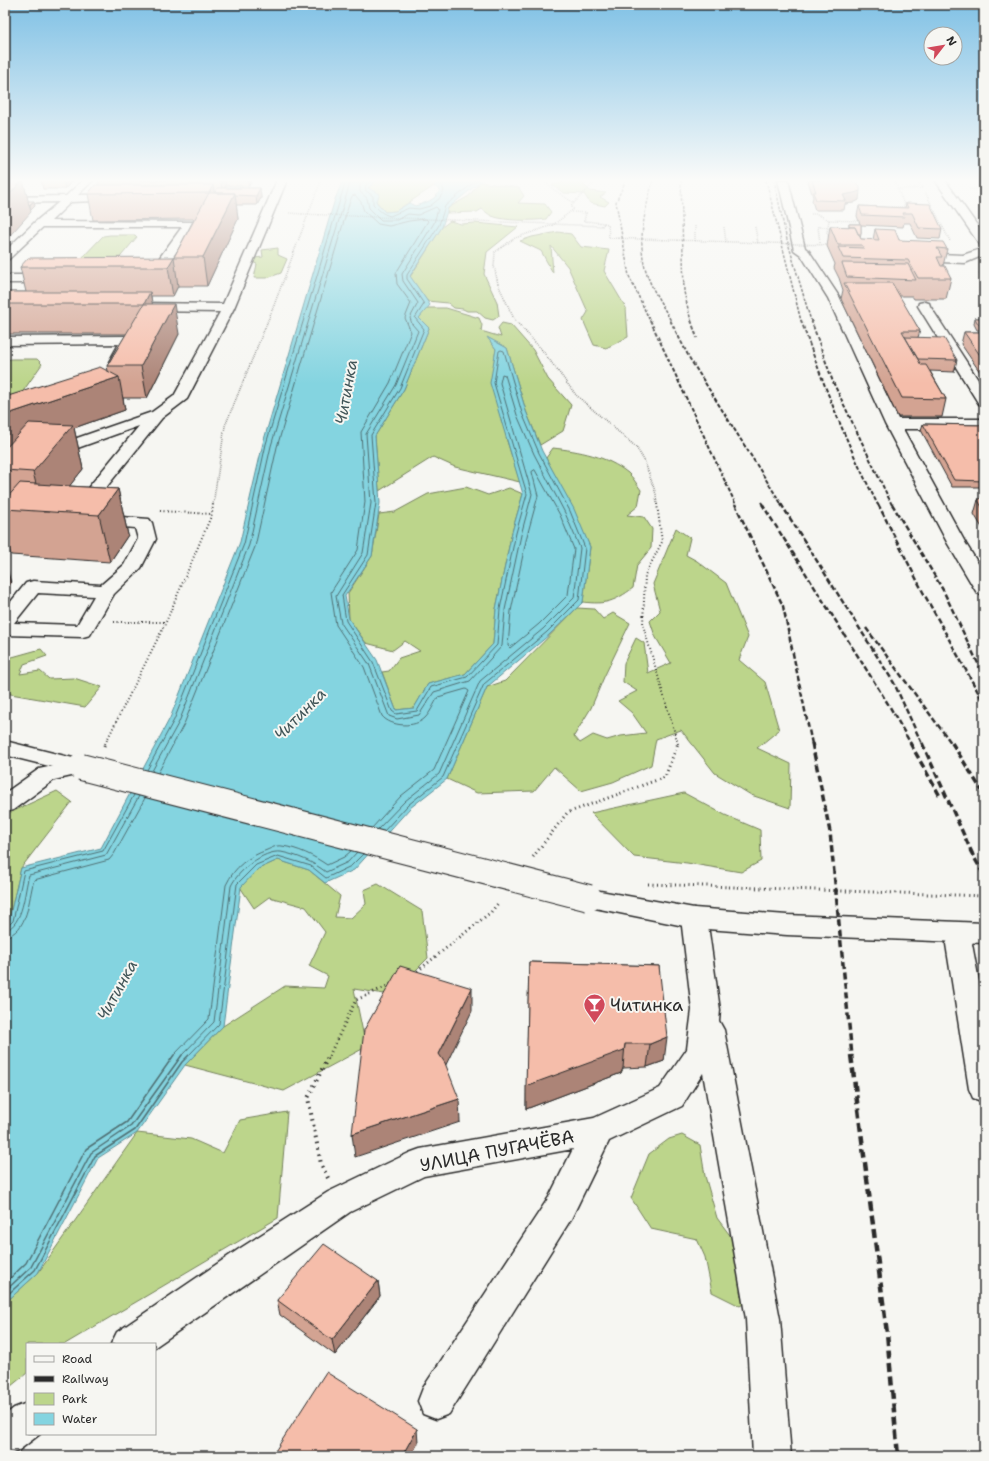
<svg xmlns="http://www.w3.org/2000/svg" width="989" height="1461" viewBox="0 0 989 1461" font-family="'Shantell Sans',sans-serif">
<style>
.green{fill:#bcd58b;stroke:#74805b}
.water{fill:#84d4e0;stroke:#609098}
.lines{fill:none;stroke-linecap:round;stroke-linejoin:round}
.shore-far1{stroke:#4f6f73;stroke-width:1}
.shore{stroke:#4f6f73;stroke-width:1.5}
.minor-casing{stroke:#2b2b2b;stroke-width:3}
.major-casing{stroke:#2b2b2b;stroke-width:3}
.path-far3{stroke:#2b2b2b;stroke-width:1.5;stroke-dasharray:0.5 1.5;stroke-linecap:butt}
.path-far2{stroke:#2b2b2b;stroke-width:2;stroke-dasharray:1 2.5;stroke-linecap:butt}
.path-far1{stroke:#2b2b2b;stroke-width:3;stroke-dasharray:1 3.5;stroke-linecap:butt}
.path{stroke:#2b2b2b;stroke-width:4;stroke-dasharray:1.5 4.5;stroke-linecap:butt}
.minor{fill:#f6f6f2;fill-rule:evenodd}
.major{fill:#f6f6f2;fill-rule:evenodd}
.rail-far4{stroke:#2b2b2b;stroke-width:1.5;stroke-dasharray:3 1.5;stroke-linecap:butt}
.rail-far3{stroke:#2b2b2b;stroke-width:2;stroke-dasharray:4 2;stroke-linecap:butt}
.rail-far2{stroke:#2b2b2b;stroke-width:2.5;stroke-dasharray:5.5 2.5;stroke-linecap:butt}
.rail-far1{stroke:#2b2b2b;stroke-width:3.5;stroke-dasharray:7 3.5;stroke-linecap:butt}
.rail{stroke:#2b2b2b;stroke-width:4.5;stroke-dasharray:9 4.5;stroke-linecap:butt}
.major-bridge-casing{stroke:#2b2b2b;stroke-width:28;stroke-linecap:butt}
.path-bridge{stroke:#2b2b2b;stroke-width:1.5;stroke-dasharray:0.5 1.5;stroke-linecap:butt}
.major-bridge{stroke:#f6f6f2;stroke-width:26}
.wall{fill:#d3a392;stroke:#2b2b2b}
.shaded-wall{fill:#ac8477;stroke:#2b2b2b}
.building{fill:#f5bdaa;stroke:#2b2b2b}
.labels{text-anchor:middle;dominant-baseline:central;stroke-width:4;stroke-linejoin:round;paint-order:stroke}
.water-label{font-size:16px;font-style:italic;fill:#415558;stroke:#f6f6f2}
.near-poi-label{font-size:18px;fill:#2b2b2b;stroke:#f6f6f2;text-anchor:start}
.near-street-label{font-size:18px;fill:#2b2b2b;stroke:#f6f6f2}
</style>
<rect width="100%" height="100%" fill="#f6f6f2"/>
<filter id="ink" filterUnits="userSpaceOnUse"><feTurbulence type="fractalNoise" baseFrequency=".025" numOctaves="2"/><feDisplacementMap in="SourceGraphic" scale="8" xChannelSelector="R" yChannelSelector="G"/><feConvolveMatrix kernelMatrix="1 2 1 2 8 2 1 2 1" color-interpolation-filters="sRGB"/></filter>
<g filter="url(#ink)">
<path class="green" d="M 377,180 L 441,180 L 434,186 L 396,211 L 385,212 L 376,201 L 368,188 Z
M 565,180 L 589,180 L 589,182 L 583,184 L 590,191 L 606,193 L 600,197 L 609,202 L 605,206 L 590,203 L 584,194 L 564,193 L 552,185 L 563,182 Z
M 480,182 L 519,188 L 524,196 L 518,203 L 545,204 L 551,212 L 546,219 C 534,221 503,221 492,216 C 489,215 485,211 482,209 L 477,212 L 447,213 L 448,208 L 469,196 Z
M 450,221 L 461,224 L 475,223 L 518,227 L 487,252 L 484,274 L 497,302 L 499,316 L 493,320 L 485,318 L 477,311 L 467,311 L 463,309 L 454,308 L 448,303 L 427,301 L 410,277 L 442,227 Z
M 558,232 L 571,234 L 581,247 L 609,250 L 604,271 L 626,308 L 628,337 L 606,348 L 594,345 L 583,320 L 588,312 L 568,267 L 551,246 L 553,273 L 541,251 L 520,241 L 532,237 Z
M 110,235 L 135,235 L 137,237 L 116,262 L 79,261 L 103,236 Z
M 278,248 L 278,255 L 287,259 L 281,273 L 267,278 L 254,278 L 257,264 L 252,262 L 255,258 L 263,257 L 262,250 Z
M 426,308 L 446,308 L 479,318 L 482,325 L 481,331 L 501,337 L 498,328 L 502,323 L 511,325 L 533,350 L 548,379 L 571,405 L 563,431 L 540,445 L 526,411 L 507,348 L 488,338 L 496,349 L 494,362 L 507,441 L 520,482 L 455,467 L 433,457 L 379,491 L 375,436 L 404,389 L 429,328 L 419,318 Z
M 12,359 L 37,359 L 42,364 L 19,397 L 5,401 L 5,360 Z
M 553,448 C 579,451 607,456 628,473 C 633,477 637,485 641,490 L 638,506 L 627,515 L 644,517 L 652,529 L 651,548 L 637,565 L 633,588 C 615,601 606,605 583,602 L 590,547 L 546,458 Z
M 466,487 L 488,495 L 509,488 L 523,494 L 512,532 L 496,609 L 493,644 L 465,674 L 428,684 L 414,708 L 396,710 L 382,672 L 389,671 L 399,658 L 420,651 L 405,641 L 393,650 L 366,643 L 349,619 L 348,593 L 372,556 L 379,514 L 395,512 L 428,494 Z
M 676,528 L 690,538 L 686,555 L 697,561 L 726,583 L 748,637 L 739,660 L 765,682 L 779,730 L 757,748 L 791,764 L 790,808 L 751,795 L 715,773 L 681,730 L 656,739 L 651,765 L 613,782 L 581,791 L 554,767 L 534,791 L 477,793 L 447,779 L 487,687 L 505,681 L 577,608 L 594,609 L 603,619 L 613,613 L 630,623 L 604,677 L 591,708 L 574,736 L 580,743 L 593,735 L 607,740 L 621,736 L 646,733 L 632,713 L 618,701 L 637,691 L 623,682 L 624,663 L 636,638 L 644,643 L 648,673 L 671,663 L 655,636 L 650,621 L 660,611 L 653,584 Z
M 41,649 L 47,656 L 24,664 L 20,674 L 40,671 L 49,679 L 74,678 L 102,687 L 85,707 L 5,693 L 5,659 Z
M 57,791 L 72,802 L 21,868 L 7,928 L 5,930 L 5,815 Z
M 684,793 L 725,815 L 760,830 L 761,861 L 741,872 L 687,863 L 634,857 L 591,813 Z
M 278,860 L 309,870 L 340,896 L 335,917 L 351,918 L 366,904 L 364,890 L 378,884 L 422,911 L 428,958 L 391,995 L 354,989 L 366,1047 L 284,1091 L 185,1065 L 223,1026 L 285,986 L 324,988 L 328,976 L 309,966 L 325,932 L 306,907 L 269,897 L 254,908 L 240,887 L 258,869 Z
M 287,1112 L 278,1218 L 65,1344 L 27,1344 L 27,1373 L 5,1391 L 5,1303 L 38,1273 L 137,1133 L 191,1139 L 223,1153 L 240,1120 Z
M 682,1135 L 700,1145 L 705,1176 L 717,1218 L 732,1238 L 758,1295 L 740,1306 L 712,1292 L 705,1257 L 697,1239 L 651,1229 L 631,1198 L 649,1154 L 669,1139 Z"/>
<path class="water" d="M 343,180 L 377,180 L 368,188 L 380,194 L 376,202 L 385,212 L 396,211 L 409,203 L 415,206 C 425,203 436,200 440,190 L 434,186 L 441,180 L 481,180 L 480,182 L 448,208 L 442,227 L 410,276 L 430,305 L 419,318 L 429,328 L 404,389 L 375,436 L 380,503 L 372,556 L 345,596 L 349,619 L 377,660 L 396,710 L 414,708 L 428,684 L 465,674 L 493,644 L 496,609 L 512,532 L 523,494 L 490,383 L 496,349 L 487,337 L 507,348 L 526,411 L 542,451 L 574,509 L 590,547 L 583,602 L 549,635 L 487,687 L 447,779 L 410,808 L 354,870 L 325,883 L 309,870 L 278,860 L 258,869 L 241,887 L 223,1026 L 185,1065 L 137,1133 L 98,1158 L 38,1273 L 5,1303 L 5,924 L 9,919 L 21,868 L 101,848 L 170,718 L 240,542 L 263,443 L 335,199 Z"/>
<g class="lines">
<path class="shore-far1" d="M 364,180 L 360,185 L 360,192 L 367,198 L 369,208 L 381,220 L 397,220 L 408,214 L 418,215 L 436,207 L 438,209 L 434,223 L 402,274 L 403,281 L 418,303 L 410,318 L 412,324 L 418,331 L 396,385 L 366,434 L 371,503 L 363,553 L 336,596 L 341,623 L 369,664 L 389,716 L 397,719 L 419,715 L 434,692 L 470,681 L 502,646 L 505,610 L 521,535 L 532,494 L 500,383 L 502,374 L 505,375 L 517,415 L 534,454 L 565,513 L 580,548 L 574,598 L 543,629 L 480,681 L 439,774 L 405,801 L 378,829
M 371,180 L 366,185 L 365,190 L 373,196 L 373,204 C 378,209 382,214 390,216 L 409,208 L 419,209 L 430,206 L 439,199 L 444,191 L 442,185 L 443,180
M 535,470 L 560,515 L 574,549 L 568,595 L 539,624 L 510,648 L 508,646 L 511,611 L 527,536 L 538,496 L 532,472 Z
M 147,770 L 174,720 L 244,544 L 266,444 L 346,180
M 152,771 L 179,722 L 249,545 L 271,446 L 351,180
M 158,773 L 184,724 L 255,547 L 277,447 L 349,204 L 352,196 L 355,195 L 361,202 L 364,211 L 378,224 L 389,226 L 409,221 L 426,219 L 428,221 L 396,273 L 397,284 L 411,303 L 405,318 L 411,332 L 390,383 L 361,432 L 365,502 L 358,550 L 331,592 L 336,625 L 364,667 L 382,716 C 391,727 415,728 425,718 C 430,713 434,704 438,697 L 466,689 L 469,691 L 434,770 L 401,796 L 372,828
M 384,831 L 408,805 L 443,777 L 484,684 L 547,632 L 579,600 L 585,548 L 570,511 L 539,453 L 522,413 L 504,351 L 501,350 L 499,351 L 494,383 L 527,494 L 516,533 L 500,609 L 497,645 L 467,677 L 431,687 L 417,711 L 396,714 L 392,711 L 373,662 L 346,621 L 342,595 L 368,555 L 376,503 L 371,435 L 400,388 L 424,329 L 415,318 L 424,304 L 407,279 L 407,275 L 439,225 L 445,206 L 477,180
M 5,926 L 9,925 L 13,921 L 24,871 L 103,851 L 134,795
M 5,931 C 24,924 24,892 29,875 L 106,855 L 139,796
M 5,937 C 29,931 28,900 34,880 L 109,860 L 114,854 L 145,798
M 173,1056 L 209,1019 L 226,885 C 235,866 248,857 267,850 C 272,848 276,845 282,846 C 298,848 314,856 327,865 L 344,857 L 351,851
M 181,1056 L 214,1022 L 231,886 C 238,871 263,850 281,852 C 297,855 313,862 326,872 L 348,862 L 357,852
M 188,1056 L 219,1024 L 237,884 L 256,865 L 278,856 L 311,866 L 326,878 L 351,866 L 363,854"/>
<path class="shore" d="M 5,1283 L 26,1263 L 86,1149 L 127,1122 L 174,1055
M 5,1291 L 31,1267 L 91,1153 L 131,1126 L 182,1055
M 5,1297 L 35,1270 L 95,1156 L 135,1130 L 182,1062 L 189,1055"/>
<defs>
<path id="minor" d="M 83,180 L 93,180 L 78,195 L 118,194 L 123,197 L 118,200 L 71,202 L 51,221 L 194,222 L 196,224 L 155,282 L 144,282 L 142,279 L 144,276 L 147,275 L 182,227 L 43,227 L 9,259 L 5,261 L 5,251 L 35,222 L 59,202 L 5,203 L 5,197 L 66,196 Z
M 277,180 L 287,180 L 234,308 L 187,399 L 162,418 L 84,515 L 78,516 L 72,515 L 69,511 L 139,426 L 5,474 L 5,463 L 152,412 L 174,396 L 220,312 L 144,311 L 139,310 L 138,307 L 139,304 L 144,303 L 223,304 Z
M 778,180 L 788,180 L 805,248 L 809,251 L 840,298 L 898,419 L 984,419 L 984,429 L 903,429 L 966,544 L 984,573 L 984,595 L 977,593 L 948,544 L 885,424 L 828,298 L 801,255 L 794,250 Z
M 935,180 L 945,180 L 984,235 L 984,246 L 980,245 Z
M 984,248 L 984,255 L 965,263 L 914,261 L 910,259 L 908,257 L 910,255 L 914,253 L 963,255 Z
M 5,275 L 54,275 L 58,276 L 60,279 L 58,282 L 54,283 L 5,283 Z
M 924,302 L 929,303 L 930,306 L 984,389 L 984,405 L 979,404 L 977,401 L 918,306 L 919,303 Z
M 128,336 L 133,337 L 135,340 L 121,365 L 116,366 L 111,365 L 109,362 L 119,344 L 5,345 L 5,337 Z
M 94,515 L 149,519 L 152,523 L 156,539 L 141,568 L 114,594 L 90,635 L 83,637 L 5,635 L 5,609 L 26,583 L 33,581 L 101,585 L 124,565 L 138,539 L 135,528 L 88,524 L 85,520 L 88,516 ZM 38,593 L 94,596 L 77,625 L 14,623 Z
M 81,760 L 89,762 L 92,767 L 89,772 L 54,780 L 13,810 L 5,812 L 5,793 L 39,769 Z
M 694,908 L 703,911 L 707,918 L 720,1010 L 719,1021 L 724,1030 L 780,1319 L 791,1456 L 753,1456 L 746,1319 L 703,1073 L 682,1106 L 609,1141 L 571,1219 L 449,1414 L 436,1419 L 423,1414 L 418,1401 L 423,1388 L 549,1197 L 573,1149 L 424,1176 L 350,1212 L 155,1347 L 155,1344 L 111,1344 L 117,1332 L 239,1249 L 328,1192 L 409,1153 L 420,1149 L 594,1118 L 660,1088 L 687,1049 L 692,1010 L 681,918 L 685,911 Z
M 964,923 L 973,926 L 977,933 L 972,944 L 984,1008 L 984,1102 L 973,1098 L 969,1089 L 946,944 L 955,926 Z
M 27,1403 L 27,1434 L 40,1434 L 18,1451 L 5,1456 L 5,1415 L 14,1408 Z"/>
<path id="major" d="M 5,741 L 89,762 L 92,767 L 89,772 L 81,774 L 5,755 Z
M 589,889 L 694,908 L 787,915 L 984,923 L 984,943 L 787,935 L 694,928 L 580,905 L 576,898 L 580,891 Z"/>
</defs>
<use href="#minor" class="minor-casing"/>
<use href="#major" class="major-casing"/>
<path class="path-far3" d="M 543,180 L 553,189 L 574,203 L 571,206 L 574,209 L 553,225 L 515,238 L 495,252 L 494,266 L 498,284 L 514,319 L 542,350 L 576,395 L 636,447 L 644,460 L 656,494 L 657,505
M 918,180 L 922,188
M 899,189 L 924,188
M 969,189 L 984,190
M 925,192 L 950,241
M 574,203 L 597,180
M 891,207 L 905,207 L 894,180
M 572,212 L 586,213 L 584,221 L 604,223
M 289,213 L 302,214
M 811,214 L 817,214 L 829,220 L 859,221
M 829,220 L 827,232 L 829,239
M 602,226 L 604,223 L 608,224 L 609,238
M 695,226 L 695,241
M 724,227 L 726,242
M 755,227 L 758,243
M 820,243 L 818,227 L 828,227
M 979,273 L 984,274
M 213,505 L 225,426 L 273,308 L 321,180"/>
<path class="path-far2" d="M 657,504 L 662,542 L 645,575 L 643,625 L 678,744
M 160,511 L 212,514
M 114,622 L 166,622
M 105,744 L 166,622 L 212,514 L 213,504"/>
<path class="path-far1" d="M 104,746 L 105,743
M 533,857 L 567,813 L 665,777 L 678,743
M 648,884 L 984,896
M 414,974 L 491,912 L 499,902
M 329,1056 L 356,1000 L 392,984"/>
<path class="path" d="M 328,1178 L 321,1164 L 308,1098 L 329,1055"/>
<use href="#minor" class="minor"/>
<use href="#major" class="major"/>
<path class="rail-far4" d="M 626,180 L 616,202 L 629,276 L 650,321
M 653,180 C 645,212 636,242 647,274 C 652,290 663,306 671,321
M 681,180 L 684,292 L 691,321
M 766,180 L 801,321
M 774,180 L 786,236 L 811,321"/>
<path class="rail-far3" d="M 650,320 L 736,505
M 670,320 L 690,359 L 782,505
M 691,320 L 697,338
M 801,320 C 823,384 847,445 878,505
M 811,320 L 833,382 L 892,505
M 761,502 L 763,505"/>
<path class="rail-far2" d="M 735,504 L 783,606 L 812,744
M 762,504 L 890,707 L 911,744
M 781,504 L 894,683 L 922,744
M 878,504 L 923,592 L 984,703
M 892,504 L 943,590 L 984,676
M 866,628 L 952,744"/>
<path class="rail-far1" d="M 812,743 L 830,832 L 852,1056
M 910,743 L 940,796
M 922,743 L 973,855
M 952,743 L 984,794
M 970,850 L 984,875"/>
<path class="rail" d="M 851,1055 L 887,1333 L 898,1456"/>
<defs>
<path id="major-bridge" d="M 81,767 L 589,898"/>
</defs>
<use href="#major-bridge" class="major-bridge-casing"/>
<path class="path-bridge" d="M 302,214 L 602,226
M 609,238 L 829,245"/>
<use href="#major-bridge" class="major-bridge"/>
</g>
<path class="wall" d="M 41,180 L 73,180 L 65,189 L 43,189 Z
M 98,180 L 252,180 L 249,186 L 226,186 L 225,188 L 260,188 L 261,198 L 257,205 L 236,205 L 238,219 L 207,286 L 178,286 L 173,296 L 151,296 L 152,304 L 179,334 L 147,398 L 123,398 L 125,410 L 74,428 L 83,469 L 69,486 L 118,489 L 128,535 L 110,562 L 11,555 L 5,535 L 5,397 L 108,371 L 107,366 L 126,334 L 5,334 L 5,292 L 26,292 L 20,267 L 174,257 L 194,219 L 93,220 L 88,194 L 99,185 Z
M 808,180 L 849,180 L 859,200 L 853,203 L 845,204 L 844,210 L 815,210 L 812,201 L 813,197 L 808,181 Z
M 906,203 L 942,229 L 940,239 L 917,238 L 910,223 L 904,223 L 903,227 L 861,225 L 861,234 L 860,239 L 861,239 L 873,240 L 875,229 L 899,240 L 947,249 L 943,266 L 951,278 L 946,299 L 914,299 L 912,296 L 899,296 L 920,331 L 918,337 L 957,360 L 954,372 L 930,371 L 946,399 L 942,417 L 898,417 L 841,299 L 843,290 L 839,278 L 834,268 L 835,264 L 827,246 L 830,226 L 849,227 L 849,224 L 860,224 L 857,216 L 859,206 L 905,208 Z
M 975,318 L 984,318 L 984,330 L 977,330 L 974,324 Z
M 964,332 L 984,332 L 984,378 L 961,344 Z
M 923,424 L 984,425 L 984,487 L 952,487 L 921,430 Z
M 984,496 L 984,531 L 974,514 L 978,500 Z
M 529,962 L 659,966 L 664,1061 L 647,1067 L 623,1068 L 621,1073 L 526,1109 Z
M 378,1281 L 380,1296 L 335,1355 L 280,1315 L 277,1300 Z"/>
<path class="shaded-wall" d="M 23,180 L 31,212 L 5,241 L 5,199 Z
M 63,180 L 73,180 L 65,189 Z
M 221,180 L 225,180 L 226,186 L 222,193 Z
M 248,180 L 252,180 L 249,186 Z
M 213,185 L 217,211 L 209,193 Z
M 260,188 L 261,198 L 257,205 L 256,196 Z
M 860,191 L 859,200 L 853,203 L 845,204 L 846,201 L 843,195 Z
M 235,193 L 238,219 L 207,286 L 203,257 Z
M 34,201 L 35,206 L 31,210 L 30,205 Z
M 174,257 L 178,286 L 173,296 L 168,267 Z
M 150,292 L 156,322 L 144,304 Z
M 174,304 L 179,334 L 147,398 L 141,366 Z
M 119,377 L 125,410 L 74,428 L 83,469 L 49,512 L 43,512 L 33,472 L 5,452 L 5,415 Z
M 118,489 L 128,535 L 110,562 L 99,515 Z
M 5,561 L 11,583 L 5,591 Z
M 472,988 L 472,1011 L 440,1077 L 439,1054 Z
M 667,1037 L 664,1061 L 647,1067 L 650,1044 Z
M 625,1044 L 623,1068 L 621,1073 L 526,1109 L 526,1086 Z
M 459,1099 L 460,1122 L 355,1157 L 352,1134 Z
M 378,1281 L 380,1296 L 335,1355 L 332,1340 Z
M 417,1429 L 418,1443 L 411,1456 L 402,1456 Z"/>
<path class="building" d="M 5,180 L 23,180 L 5,199 Z
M 812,180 L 851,180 L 857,184 L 860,187 L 860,191 L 854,193 L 843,195 L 846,201 L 816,200 L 813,192 L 816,192 Z
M 95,185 L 213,185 L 209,193 L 88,194 Z
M 217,188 L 260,188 L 256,196 L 235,195 L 235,193 L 215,193 Z
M 209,193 L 235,193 L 203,257 L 174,257 L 168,267 L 20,267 L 28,258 L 174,257 Z
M 28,201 L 34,201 L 29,205 Z
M 906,203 L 930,204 L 942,229 L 919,228 L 912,213 L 903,213 L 905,217 L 862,215 L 859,206 L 908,208 Z
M 849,224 L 861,224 L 861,234 L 858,234 L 855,227 L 849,227 Z
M 830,226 L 855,227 L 861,239 L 879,240 L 875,229 L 895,230 L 899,240 L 943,242 L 947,249 L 937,248 L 942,257 L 937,257 L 941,266 L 945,266 L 951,278 L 918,278 L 908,260 L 843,258 L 838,247 L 864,248 L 862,245 L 838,245 Z
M 842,263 L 908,264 L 916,280 L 847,277 Z
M 844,283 L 892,283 L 920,331 L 902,331 L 921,365 L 926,365 L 946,399 L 902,398 Z
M 5,292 L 150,292 L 144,304 L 5,304 Z
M 144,304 L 174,304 L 141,366 L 107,366 Z
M 975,318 L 984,318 L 984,324 L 978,324 Z
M 964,332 L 984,332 L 984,361 Z
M 905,337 L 944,338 L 957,360 L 918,359 Z
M 100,367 L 119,377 L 5,415 L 5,397 Z
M 29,423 L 73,425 L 33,472 L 5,470 L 5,449 Z
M 923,424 L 984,425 L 984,481 L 954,480 Z
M 20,483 L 118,489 L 99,515 L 5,509 L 5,500 Z
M 984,496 L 984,511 L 978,500 Z
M 529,962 L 659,966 L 667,1037 L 650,1044 L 625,1044 L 624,1050 L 526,1086 Z
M 400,966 L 472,988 L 439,1054 L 445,1063 L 459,1099 L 352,1134 L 364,1030 Z
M 324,1244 L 378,1281 L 332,1340 L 277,1300 Z
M 326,1372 L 417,1429 L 402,1456 L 272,1456 Z"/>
</g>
<linearGradient id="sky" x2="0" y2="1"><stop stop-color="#80c1e5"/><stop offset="0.47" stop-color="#fbfbf9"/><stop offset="1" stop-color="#fbfbf9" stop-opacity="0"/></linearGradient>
<rect width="989" height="384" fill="url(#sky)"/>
<defs>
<symbol id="bar-pin" viewBox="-11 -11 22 30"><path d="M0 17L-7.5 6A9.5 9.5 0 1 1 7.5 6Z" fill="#d1495b" stroke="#f6f6f2"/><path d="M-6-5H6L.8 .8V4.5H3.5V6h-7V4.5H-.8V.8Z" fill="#fff"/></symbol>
</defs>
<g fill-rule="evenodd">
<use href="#bar-pin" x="582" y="992" width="25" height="34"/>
</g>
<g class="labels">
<g class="water-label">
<text transform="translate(346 392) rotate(-80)">Читинка</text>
<text transform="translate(300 714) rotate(-45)">Читинка</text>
<text transform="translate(117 990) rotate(-61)">Читинка</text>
</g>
<g class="near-poi-label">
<text x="610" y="1005">Читинка</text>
</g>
<g class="near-street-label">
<text transform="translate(497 1151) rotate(-11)">УЛИЦА ПУГАЧЁВА</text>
</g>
</g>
<rect width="989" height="1461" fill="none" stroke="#f6f6f2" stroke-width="20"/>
<rect x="10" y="10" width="969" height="1441" fill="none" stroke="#2b2b2b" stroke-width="1.5" filter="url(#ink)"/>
<rect x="26" y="1343" width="130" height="92" fill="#f6f6f2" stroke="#a5a5a2"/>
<rect x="34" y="1356" width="20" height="6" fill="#f6f6f2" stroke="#a5a5a2"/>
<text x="62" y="1363" font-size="12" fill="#2b2b2b">Road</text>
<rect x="34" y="1376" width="20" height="6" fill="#2b2b2b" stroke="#a5a5a2"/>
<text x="62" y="1383" font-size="12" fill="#2b2b2b">Railway</text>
<rect x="34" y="1393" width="20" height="12" fill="#bcd58b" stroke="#a5a5a2"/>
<text x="62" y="1403" font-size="12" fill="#2b2b2b">Park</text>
<rect x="34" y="1413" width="20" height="12" fill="#84d4e0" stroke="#a5a5a2"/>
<text x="62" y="1423" font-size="12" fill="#2b2b2b">Water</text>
<g transform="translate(943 46) rotate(59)"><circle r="19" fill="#f6f6f2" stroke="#a5a5a2"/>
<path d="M0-3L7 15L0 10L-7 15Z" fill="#d1495b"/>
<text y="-6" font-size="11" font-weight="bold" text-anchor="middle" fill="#2b2b2b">N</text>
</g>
</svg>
